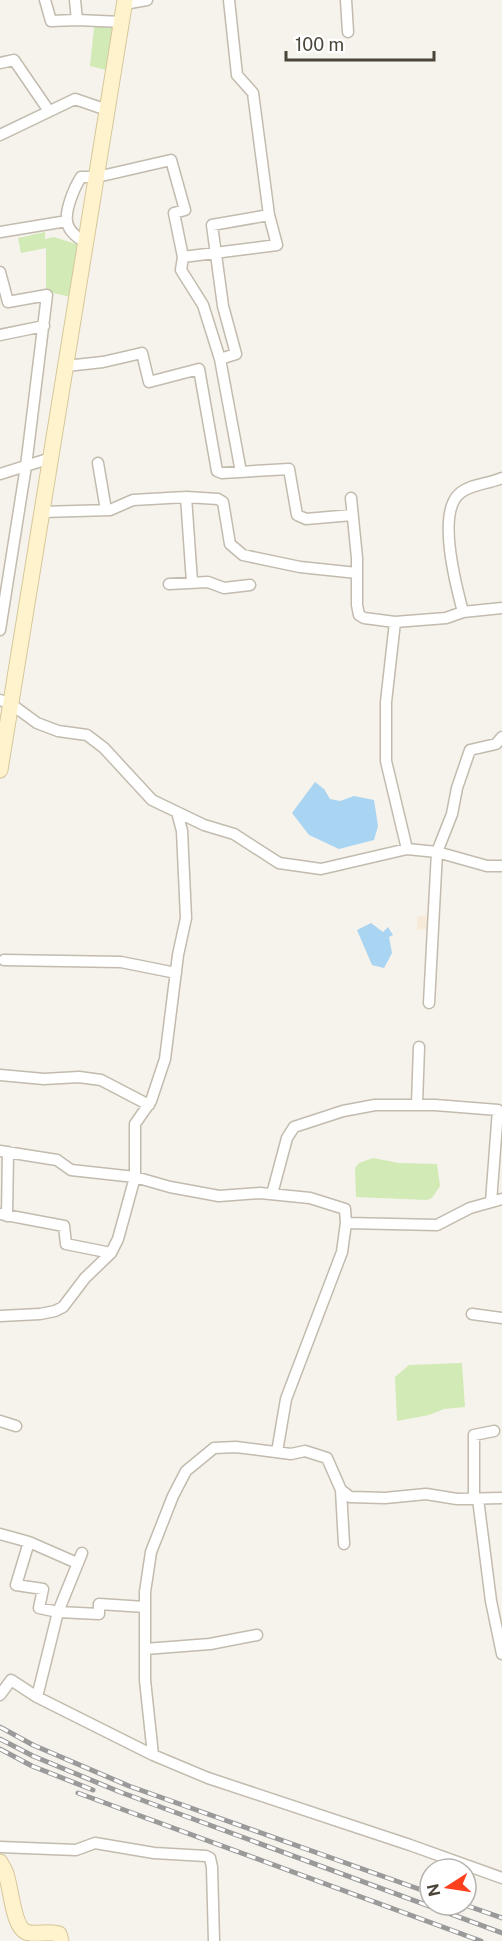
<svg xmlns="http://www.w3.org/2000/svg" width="502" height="1941" viewBox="0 0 502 1941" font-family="'Public Sans',sans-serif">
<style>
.commercial{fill:#f7ead8}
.green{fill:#d2eab5}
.water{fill:#a9d4f2}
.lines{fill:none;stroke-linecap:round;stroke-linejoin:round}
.street-casing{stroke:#c2bbae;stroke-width:13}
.secondary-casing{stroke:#d6c79b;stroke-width:17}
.street{stroke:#fff;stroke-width:10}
.secondary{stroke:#fff3cd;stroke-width:15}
.rail-casing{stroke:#9a9a9a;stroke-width:5}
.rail{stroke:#fff;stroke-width:3;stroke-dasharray:9;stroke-linecap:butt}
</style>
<rect width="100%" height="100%" fill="#f6f3ec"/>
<path class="commercial" d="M 429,915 L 429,929 L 417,930 L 417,917 Z"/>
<path class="green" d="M 95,18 L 117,22 L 110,71 L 90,66 Z
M 45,232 L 45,239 L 54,237 L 82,246 L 70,297 L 46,291 L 46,248 L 21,253 L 18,238 Z
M 373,1158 L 399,1163 L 437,1164 L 440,1186 L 432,1198 L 427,1200 L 356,1197 L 355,1168 L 359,1163 Z
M 462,1363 L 465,1407 L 444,1409 L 429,1415 L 397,1421 L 395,1377 L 409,1365 Z"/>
<path class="water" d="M 315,782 L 324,789 L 330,799 L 340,801 L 354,796 L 374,800 L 378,826 L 374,840 L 339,849 L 309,835 L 292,813 Z
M 371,923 L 383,932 L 388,927 L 393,935 L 389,937 L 392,953 L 384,968 L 372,965 L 357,930 Z"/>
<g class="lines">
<defs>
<path id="street" d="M 45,0 L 51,21 L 77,20 L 122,22
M 75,0 L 77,20
M 346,0 L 348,32
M 124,4 L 147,0
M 0,63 L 14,60 L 49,111
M 0,135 L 75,99 L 107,110
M 0,232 L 67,221
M 86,243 C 78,238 69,232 67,222 C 65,210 74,188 81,177 L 97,177 L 171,160 L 185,210 L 174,213 L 183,257 L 181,270 L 203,305 L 220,359
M 183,257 L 277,245 L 269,215 L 253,93 L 237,75 L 229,0
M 0,272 L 8,302 L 47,295 L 26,466 L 0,630
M 0,335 L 44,326
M 66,366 L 103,362 L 142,353 L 149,382 L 199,369 L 217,471 L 222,473 L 289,469 L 297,515 L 306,519 L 352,515
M 98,463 L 106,510
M 241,472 L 220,359 L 236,354 L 223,306 L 212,225 L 269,215
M 0,474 L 51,458
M 186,497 L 192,582
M 351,498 L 357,558 L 357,605 L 359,615 L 364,618 L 395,622
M 42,512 L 110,510 L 133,500 L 186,497 L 218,499 L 223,502 L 230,544 L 243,555 L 300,567 L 357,573
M 169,584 L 208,582 L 224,588 L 250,585
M 463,612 L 502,608
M 0,700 L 11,704 L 37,723 L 58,731 L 87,735 L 104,748 L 152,800 L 177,812 L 182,831 L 186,918 L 178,955 L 165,1059 L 151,1101 L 135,1124 L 135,1177 L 71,1170 L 57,1160 L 0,1151
M 177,812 L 204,825 L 234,834 L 279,863 L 321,869 L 407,849 L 437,852 L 487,866 L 502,866
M 407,849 L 386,761 L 386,702 L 395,622 L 446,618 L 463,612 C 456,586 437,514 459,494 C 470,484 488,484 502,478
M 4,960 L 121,962 L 176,973
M 429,1003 L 437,852 L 452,814 L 457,788 L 470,750 L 496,744 L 502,737
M 0,1075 L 44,1079 L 79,1077 L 101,1080 L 149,1105
M 417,1104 L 419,1047
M 272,1194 L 287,1138 L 294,1127 L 343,1111 L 375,1105 L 435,1105 L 498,1110 L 491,1202
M 0,1214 L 64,1226 L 66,1244 L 111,1253
M 7,1216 L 8,1152
M 472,1314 L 502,1318
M 0,1316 L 40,1314 L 55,1311 L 63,1307 L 85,1278 L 111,1253 L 118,1239 L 135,1177 L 170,1187 L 219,1196 L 260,1193 L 310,1198 L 345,1209 L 346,1223 L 437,1225 L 470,1208 L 502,1199
M 0,1421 L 16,1426
M 277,1452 L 286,1399 L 342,1252 L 346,1223
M 341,1490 L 344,1544
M 474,1499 L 474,1435 L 494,1431
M 478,1499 L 491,1601 L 502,1654
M 0,1534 L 29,1542 L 77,1563
M 29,1542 L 16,1585 L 43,1589 L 39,1608 L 58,1612 L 99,1614 L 99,1604 L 145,1607
M 145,1649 L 210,1644 L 257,1635
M 0,1695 L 11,1680 L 37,1697 L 153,1755 L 208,1778 L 410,1845 L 502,1878
M 37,1697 L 58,1612 L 82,1553
M 153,1755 L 145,1680 L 145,1592 L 151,1552 L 173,1496 L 186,1471 L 214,1448 L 236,1447 L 291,1454 L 305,1451 L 327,1458 L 341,1490 L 350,1497 L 385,1498 L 426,1494 L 457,1499 L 502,1498
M 0,1847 L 76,1850 L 95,1843 L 154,1853 L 206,1856 L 210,1858 L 212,1867 L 214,1941"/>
<path id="secondary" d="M 0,770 L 125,0
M 0,1862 C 2,1866 5,1870 6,1874 C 11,1887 13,1927 26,1932 C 36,1936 48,1930 59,1934 L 61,1941"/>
</defs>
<use href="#street" class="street-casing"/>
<use href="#secondary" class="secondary-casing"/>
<use href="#street" class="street"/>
<use href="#secondary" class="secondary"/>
<defs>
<path id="rail" d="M 0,1727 L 33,1745 L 129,1786 L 430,1893
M 0,1739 L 33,1756 L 120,1792 L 502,1933
M 0,1749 L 32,1766 L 93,1790
M 78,1793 L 481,1941
M 465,1905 L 502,1918"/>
</defs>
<use href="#rail" class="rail-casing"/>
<use href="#rail" class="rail"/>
</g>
<g transform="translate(448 1887) rotate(258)"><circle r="28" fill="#ffffff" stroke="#b7b4b0" stroke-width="1.5"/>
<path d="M0-4.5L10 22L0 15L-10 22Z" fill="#fc3f1d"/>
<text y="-9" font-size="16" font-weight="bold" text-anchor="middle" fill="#4b4439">N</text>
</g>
<path d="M286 51v9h148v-9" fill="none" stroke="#4b4439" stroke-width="3"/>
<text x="295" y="51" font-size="18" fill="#4b4439" stroke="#ffffff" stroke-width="4.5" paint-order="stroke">100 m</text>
</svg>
